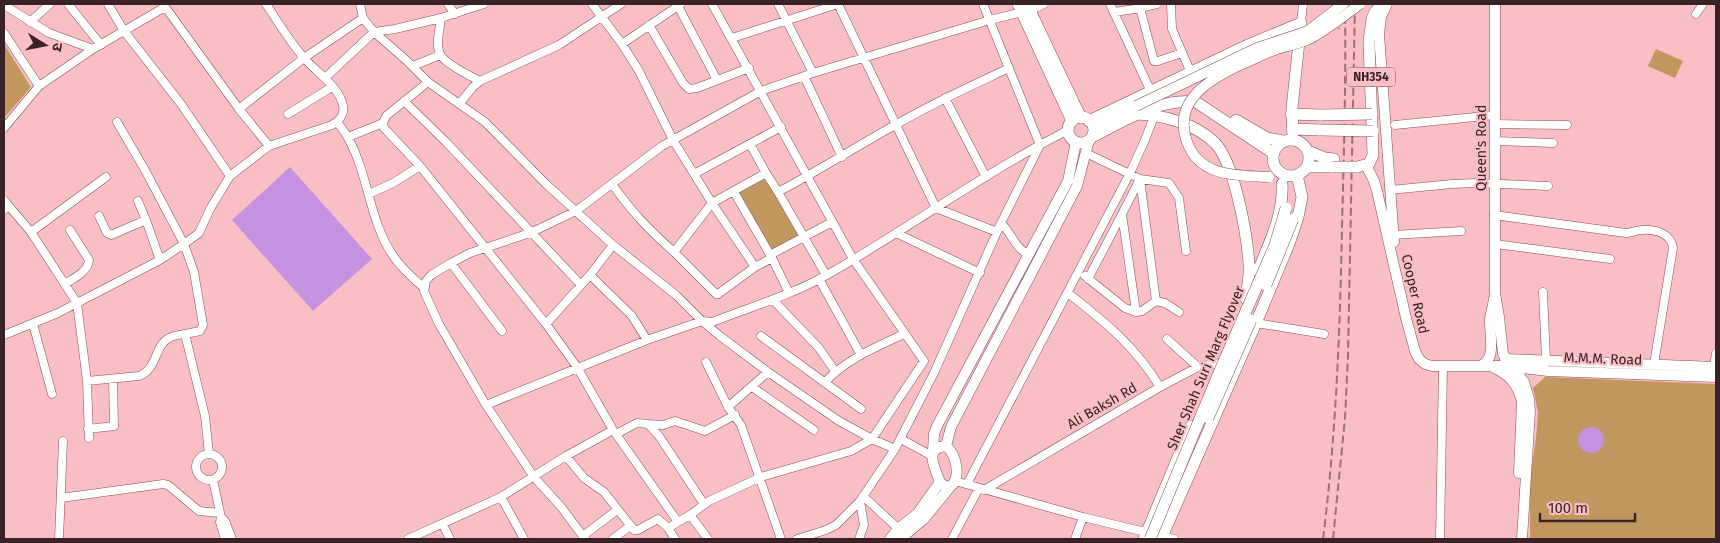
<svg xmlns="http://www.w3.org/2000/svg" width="1720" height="543" viewBox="0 0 1720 543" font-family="'Fira Sans','Noto Sans Devanagari',sans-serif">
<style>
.green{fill:#c2975f}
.water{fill:#c592e2}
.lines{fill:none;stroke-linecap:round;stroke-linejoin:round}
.minor-casing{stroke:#814f54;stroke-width:9}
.major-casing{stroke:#814f54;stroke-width:11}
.highway-casing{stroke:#814f54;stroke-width:12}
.minor{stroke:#fff;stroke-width:8}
.major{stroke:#fff;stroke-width:10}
.highway{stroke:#fff;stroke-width:11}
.rail{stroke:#9a7175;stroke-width:2;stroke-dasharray:8 4;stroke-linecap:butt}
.major-bridge-casing{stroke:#814f54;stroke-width:11;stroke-linecap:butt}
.highway-bridge-casing{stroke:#814f54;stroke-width:12;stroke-linecap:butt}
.major-bridge{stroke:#fff;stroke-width:10}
.highway-bridge{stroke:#fff;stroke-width:11}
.labels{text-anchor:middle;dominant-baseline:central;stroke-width:4.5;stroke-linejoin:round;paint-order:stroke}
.shield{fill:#fabfc4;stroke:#735155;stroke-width:1}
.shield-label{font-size:12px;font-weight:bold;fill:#392225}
.street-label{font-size:14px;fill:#392225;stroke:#fabfc4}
</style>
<rect width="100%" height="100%" fill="#fabfc4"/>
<path class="green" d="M 4,44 L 31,87 L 4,118 Z
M 1656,49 L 1683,61 L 1675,78 L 1648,66 Z
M 766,177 L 800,236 L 770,253 L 737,194 Z
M 1545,377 L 1716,384 L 1716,539 L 1530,539 L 1530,479 L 1536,438 L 1538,412 L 1533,388 Z"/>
<path class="water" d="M 290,167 L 372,259 L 313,311 L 232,220 Z
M1578 440a13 13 0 1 1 26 0a13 13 0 1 1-26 0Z"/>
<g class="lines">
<defs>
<path id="minor" d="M 68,4 L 101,45
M 108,4 L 124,31 L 181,104 L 230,176
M 163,4 L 239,109 L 269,146 L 332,125 C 339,121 345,114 343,106 C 340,87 316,72 304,58 C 290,42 278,22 266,4
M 360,4 L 363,18 L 374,32 L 406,60 L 428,82 L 386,116 L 383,123 L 384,128 L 420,166 L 546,324 L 577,367 L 613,430 L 678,522
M 448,4 L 455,14
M 592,4 L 622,44 L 639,71 L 673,140 L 712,203 L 755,267 L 772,258 L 789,293
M 778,4 L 813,73
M 838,4 L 936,208 L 997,232
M 1110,4 L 1152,94
M 1171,4 L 1172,29 L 1191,73
M 4,5 L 49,33 L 93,49
M 678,6 L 717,80
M 1140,8 L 1154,61 L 1158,61 L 1182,53
M 1114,12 L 1135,9 L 1157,4
M 1696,14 L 1703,4
M 441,18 C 440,29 435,44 440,54 C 445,64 470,76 480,81
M 30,22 L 50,4
M 1301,23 L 1303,4
M 649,25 L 683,83 L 689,89 L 697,88 L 749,68
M 4,33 L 39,86 L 93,49 L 165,7
M 732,38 L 838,4
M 622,44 L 681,4
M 413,66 L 440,55
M 804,76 L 842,157
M 325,78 L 374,32 L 395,29 L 441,18 L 484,4
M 428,82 L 485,122 L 546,184 L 613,245 L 676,295 L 702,321 L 720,336 L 768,372 L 839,421 L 872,439 L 895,449 L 934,373 L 1001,223 L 1040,145 L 983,4
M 945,98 L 986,177
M 404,101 L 446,142 L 581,285
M 460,103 L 473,87 L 480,81 L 559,45 L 621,4
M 239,109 L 304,58 L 363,18
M 288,114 L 332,87
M 117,122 L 145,170 L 184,244 L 199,233 L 210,209 L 230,176 L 269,146
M 337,122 C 341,127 345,132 348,138 C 369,175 369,222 394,257 C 402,269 413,278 424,288
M 1495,124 L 1567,125
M 1395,125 L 1495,115
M 4,128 L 39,86
M 348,137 L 383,123
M 1055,137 L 1068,130
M 1495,141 L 1553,143
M 750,144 L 766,173
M 1086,153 L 1140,179 L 1156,301 L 1165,303 L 1179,312
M 694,174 L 781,127
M 612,184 C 632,212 648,229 674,252
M 1390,190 L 1452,184 L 1476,183 L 1548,186
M 734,192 L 772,258
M 778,192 L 826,275
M 369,194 L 393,183 L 420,166
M 4,200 L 8,205 L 4,210
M 138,201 L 146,220 L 160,260
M 1494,215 L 1626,233 C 1631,233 1636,230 1642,230 C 1655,229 1671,233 1673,248 L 1654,364
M 99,216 L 107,233 L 111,235 L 146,220
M 1001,223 C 1013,235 1014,247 1029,255
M 31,232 L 106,177
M 896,233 L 980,273
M 1393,235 L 1461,231
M 1495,244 L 1610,259
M 613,245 L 590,275 L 632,316 L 647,340
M 770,255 L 832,222
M 451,263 L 502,331
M 755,267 L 718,294 L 716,294 L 674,252 L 712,203 L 766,173 L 778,192 C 818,171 857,146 897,124 C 933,103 971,86 1009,68
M 1085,276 L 1125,308 L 1136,312
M 819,279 L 861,355
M 1088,279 L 1122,214
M 65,284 C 74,278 88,272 89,260 L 70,230
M 1543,292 L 1546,360
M 1068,293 C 1105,322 1135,346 1160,387
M 773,300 L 819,348 L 835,371
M 1156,301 L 1142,311 L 1136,312 L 1122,214 L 1140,179 L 1169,183 L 1179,198 L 1186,251
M 1256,323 L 1324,334
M 33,324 L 52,394
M 546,324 L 590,275
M 4,335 L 58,313 L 77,303 L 31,232 L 8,205
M 761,336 L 861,409
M 1167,339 L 1198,367
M 706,362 L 728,407 L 741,425 L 781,539
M 1714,367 L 1716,353
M 87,381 L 139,376 C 158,369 154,346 169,338 C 174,335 180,335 185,334
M 825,382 C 847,359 876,347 904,334
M 752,387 L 814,430
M 486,405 L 647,340 L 702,321 L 712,322 C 750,307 789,296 825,276 C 902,233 973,180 1051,139
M 728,407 L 768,372
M 648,424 L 663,425 L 675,421 L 705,431 L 735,415
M 88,429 L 114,426 L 113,379
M 616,434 L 637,423 L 648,424 L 659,436 L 704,504
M 89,438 L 87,381 L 77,303 L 160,260 L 184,244 L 194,272 L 203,325 L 200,331 L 185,334 L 205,416 L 209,454
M 901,439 L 932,456
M196 467a13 13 0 1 1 26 0a13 13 0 1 1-26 0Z
M 566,456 L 584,478 L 604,492 L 634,530 L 638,530 L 658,519 L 668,528 L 675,539
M 213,480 L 221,517 L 225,521 L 232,539
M 955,481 L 1083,517 L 1174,539
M 967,484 L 1130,173 L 1145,140 L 1156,111
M 984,490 L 1160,387 L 1198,367 L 1225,362
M 863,496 L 902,532
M 501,497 L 524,539
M 61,498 L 163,484 L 168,485 L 199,511 L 220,513
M 690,515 L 708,539
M 221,517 L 220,522 L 225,539
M 443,525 L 450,539
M 668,528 L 690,515 L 709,501 L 761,477 L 851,451 L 872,439 L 924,361 L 853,259 L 712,4
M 583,536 L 617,510
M 59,539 L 63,441
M 408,539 L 501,497 L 566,456 L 613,430
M 585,539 L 562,508 L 534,477 L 486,405 L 439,324 L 424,291 L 426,281 L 431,275 L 451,263 L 470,253 L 530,233 L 576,211 L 662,146 L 761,91 L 813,73 L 990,20 L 1031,10 L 1044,4
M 613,539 L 630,526
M 797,539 L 826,530 L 836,525 L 860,501 L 895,449
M 859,539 L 864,525 L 860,501
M 952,539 L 979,488
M 1075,539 L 1083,517
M 1440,539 L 1443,367"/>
<path id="major" d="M 1387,4 L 1381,17 L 1379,34 L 1394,242
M 1495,4 L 1495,293 L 1499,317 L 1503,354 L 1524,382 L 1529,399 L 1530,411 L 1522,539
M 1093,126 L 1136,106
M 1366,165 L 1374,181 L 1377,191 L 1406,318 L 1415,351 L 1419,359 L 1425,364 L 1432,366 L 1504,366 L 1548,371 L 1716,377
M 1505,359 L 1716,367
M 1479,366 C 1498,361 1489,334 1490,319 C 1491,312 1493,306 1494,299
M 1494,368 C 1510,375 1518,385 1522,402 L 1519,473
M 946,446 L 951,427 L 1077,186 L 1089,140
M 946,446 C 956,454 962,478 950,487 L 943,485 L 940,482 C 935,468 923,448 946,446 Z
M 933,451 L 934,434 L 937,426 L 1068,181 L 1076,142
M 890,539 L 899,528 L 917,514 L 940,482
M 900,539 L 924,519 L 950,487"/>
<path id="highway" d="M 1018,4 L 1072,121
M 1027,4 L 1081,118
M 1137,114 C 1164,115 1196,124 1215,143 C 1235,164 1247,235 1249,264 C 1250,276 1247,288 1246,299
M 1291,114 L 1321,115
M1068 130a13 13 0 1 1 26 0a13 13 0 1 1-26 0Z
M 1236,120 L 1267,138 L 1283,141
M 1089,121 L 1248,45 L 1301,23 L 1292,108 L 1293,139
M 1292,129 L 1320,130
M 1092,137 C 1124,121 1158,98 1196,102 L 1273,153
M1273 158a18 18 0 1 1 36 0a18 18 0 1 1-36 0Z
M 1308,151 L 1325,158 L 1334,159
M 1307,167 L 1333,167
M 1357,167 L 1369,164 L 1373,155 L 1369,41 L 1372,19 L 1375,12 L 1383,4
M 1258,271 C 1269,244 1284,214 1282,184
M 1144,539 L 1191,426
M 1161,539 L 1256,323 L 1289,244 L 1298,217 L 1302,197 L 1297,175"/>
</defs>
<use href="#minor" class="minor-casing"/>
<use href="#major" class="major-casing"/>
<use href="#highway" class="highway-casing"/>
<use href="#minor" class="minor"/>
<use href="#major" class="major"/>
<use href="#highway" class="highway"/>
<path class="rail" d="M 1337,4 L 1339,29
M 1323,539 C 1336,435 1340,331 1342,227 C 1344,152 1346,78 1345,4
M 1333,539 L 1345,418 L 1348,356 L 1355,4"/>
<defs>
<path id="major-bridge" d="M 1136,106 L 1257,48 L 1308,31 L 1343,4
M 1269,177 C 1238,175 1200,178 1187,142 C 1172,100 1210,79 1242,64 C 1254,59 1265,53 1277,49 C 1287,46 1297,44 1307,40 C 1323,33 1345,15 1360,4"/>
<path id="highway-bridge" d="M 1321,115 L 1372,114
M 1320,130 L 1373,131
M 1333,167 L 1357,167
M 1266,285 L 1293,219
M 1208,418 L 1251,320
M 1150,539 L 1221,368 L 1275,245 L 1286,208"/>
</defs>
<use href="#major-bridge" class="major-bridge-casing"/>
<use href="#highway-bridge" class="highway-bridge-casing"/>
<use href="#major-bridge" class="major-bridge"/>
<use href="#highway-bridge" class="highway-bridge"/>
</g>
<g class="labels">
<rect class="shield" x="1347" y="67.5" width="48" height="19" rx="4"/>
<g class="shield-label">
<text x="1371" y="77">NH354</text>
</g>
<g class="street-label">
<text transform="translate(1481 148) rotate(-90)">Queen's Road</text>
<text transform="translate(1415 294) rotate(77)">Cooper Road</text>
<text transform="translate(1603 359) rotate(2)">M.M.M. Road</text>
<text transform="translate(1206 368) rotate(-67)">Sher Shah Suri Marg Flyover</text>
<text transform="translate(1102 406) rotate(-30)">Ali Baksh Rd</text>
</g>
</g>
<rect width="1720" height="543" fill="none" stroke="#392225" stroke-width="10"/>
<g transform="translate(45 45) rotate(100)" stroke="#fabfc4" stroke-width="4" paint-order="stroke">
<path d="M0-4L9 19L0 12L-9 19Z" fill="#392225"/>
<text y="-8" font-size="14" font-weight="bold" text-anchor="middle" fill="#392225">उ</text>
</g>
<path d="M1540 513v8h95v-8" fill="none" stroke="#392225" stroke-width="2.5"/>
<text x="1548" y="513" font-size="15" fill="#392225" stroke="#fabfc4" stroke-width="4" paint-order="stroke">100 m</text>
</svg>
